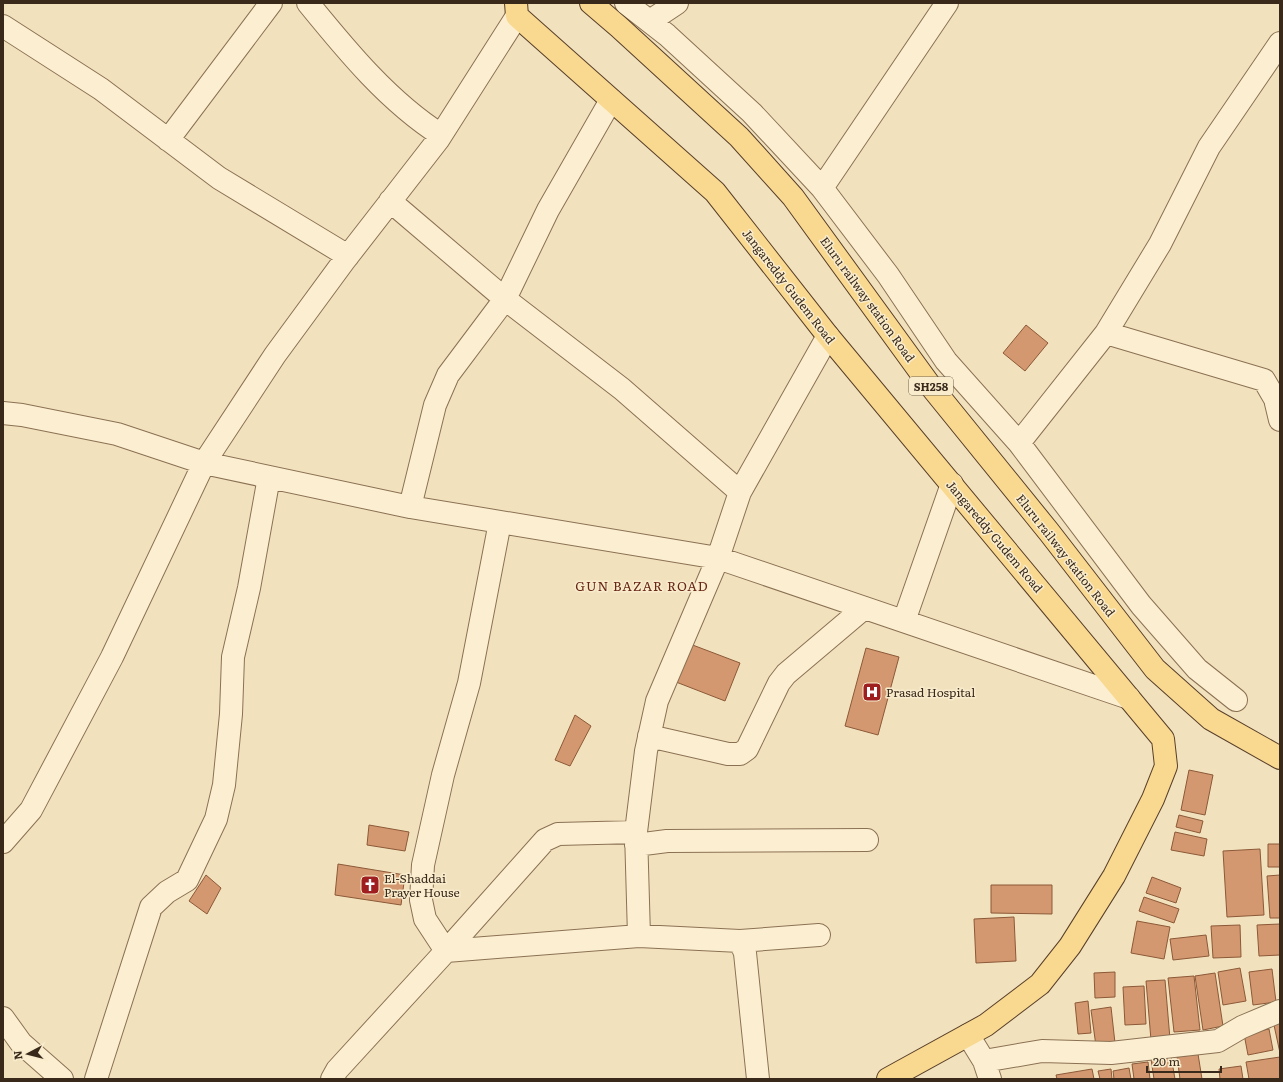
<svg xmlns="http://www.w3.org/2000/svg" width="1283" height="1082" viewBox="0 0 1283 1082" font-family="Literata,serif">
<style>
.building{fill:#d3986f;stroke:#8c5938}
.lines{fill:none;stroke-linecap:round;stroke-linejoin:round}
.minor-casing{stroke:#8b7154;stroke-width:24}
.major-casing{stroke:#583f29;stroke-width:24}
.minor{stroke:#fcefd1;stroke-width:22}
.major{stroke:#f9d890;stroke-width:22}
.labels{text-anchor:middle;dominant-baseline:central;stroke-width:3;stroke-linejoin:round;paint-order:stroke}
.shield{fill:#f8eccd;stroke:#726450;stroke-width:1}
.shield-label{font-size:11px;font-weight:bold;fill:#39291b}
.street-label{font-size:12px;fill:#39291b;stroke:#f8eccd}
.poi-label{font-size:12px;fill:#39291b;stroke:#f8eccd;text-anchor:start}
.neighbourhood-label{font-size:13px;letter-spacing:1px;fill:#692716;stroke:#f8eccd}
</style>
<rect width="100%" height="100%" fill="#f2e1bd"/>
<path class="building" d="M 1026,325 L 1048,343 L 1025,371 L 1003,353 Z
M 690,644 L 740,663 L 725,701 L 676,682 Z
M 866,648 L 899,657 L 878,735 L 845,726 Z
M 575,715 L 591,726 L 570,766 L 555,760 Z
M 1189,770 L 1213,775 L 1205,815 L 1181,810 Z
M 1179,815 L 1203,821 L 1200,833 L 1176,827 Z
M 369,825 L 409,832 L 405,851 L 367,845 Z
M 1175,832 L 1207,839 L 1204,856 L 1171,850 Z
M 1268,844 L 1280,844 L 1280,867 L 1268,867 Z
M 1260,849 L 1264,915 L 1227,917 L 1223,851 Z
M 338,864 L 405,875 L 401,905 L 335,895 Z
M 206,875 L 221,888 L 207,914 L 189,901 Z
M 1280,875 L 1280,918 L 1270,918 L 1267,876 Z
M 1152,877 L 1181,888 L 1176,903 L 1146,893 Z
M 991,885 L 1052,885 L 1052,914 L 991,913 Z
M 1144,897 L 1179,909 L 1174,923 L 1139,911 Z
M 1014,917 L 1016,961 L 976,963 L 974,919 Z
M 1137,921 L 1170,927 L 1164,959 L 1131,953 Z
M 1280,924 L 1280,955 L 1259,956 L 1257,925 Z
M 1240,925 L 1241,957 L 1213,958 L 1211,926 Z
M 1206,935 L 1209,956 L 1173,960 L 1170,939 Z
M 1240,968 L 1246,1001 L 1223,1005 L 1218,972 Z
M 1272,969 L 1276,1002 L 1253,1005 L 1249,972 Z
M 1115,972 L 1115,997 L 1095,998 L 1094,973 Z
M 1215,973 L 1223,1026 L 1203,1030 L 1195,976 Z
M 1194,976 L 1200,1030 L 1174,1032 L 1168,978 Z
M 1165,980 L 1170,1039 L 1151,1040 L 1146,981 Z
M 1144,986 L 1146,1024 L 1125,1025 L 1123,987 Z
M 1088,1001 L 1091,1033 L 1078,1034 L 1075,1003 Z
M 1111,1007 L 1115,1043 L 1096,1046 L 1091,1010 Z
M 1280,1015 L 1280,1053 L 1272,1016 Z
M 1269,1029 L 1273,1050 L 1248,1055 L 1244,1034 Z
M 1198,1054 L 1202,1079 L 1180,1079 L 1177,1057 Z
M 1171,1056 L 1175,1079 L 1154,1079 L 1151,1059 Z
M 1280,1057 L 1280,1079 L 1249,1079 L 1246,1062 Z
M 1148,1062 L 1150,1079 L 1134,1079 L 1132,1064 Z
M 1241,1066 L 1243,1079 L 1220,1079 L 1219,1069 Z
M 1129,1068 L 1131,1079 L 1114,1079 L 1113,1071 Z
M 1092,1069 L 1094,1079 L 1057,1079 L 1056,1075 Z
M 1111,1069 L 1112,1079 L 1100,1079 L 1098,1071 Z"/>
<g class="lines">
<defs>
<path id="minor" d="M 308,3 C 347,51 389,102 441,135
M 626,3 L 667,35 L 752,113 L 822,188 L 888,275 L 946,361 L 1019,443 L 1141,605 L 1197,669 L 1236,700
M 650,21 L 677,3
M 3,26 L 101,89 L 219,178 L 348,256
M 168,140 L 271,3
M 822,188 L 947,3
M 390,201 L 505,299 L 622,389 L 740,492
M 1106,333 L 1160,244 L 1209,147 L 1280,43
M 3,413 L 22,415 L 117,434 L 204,463 L 410,507 L 435,405 L 448,375 L 505,299 L 548,210 L 611,100
M 1019,443 L 1106,333 L 1264,380 L 1275,399 L 1280,420
M 410,507 L 718,558 L 740,492 L 828,336
M 500,522 L 469,683 L 443,775 L 423,865 L 421,900 L 425,919 L 446,951 L 545,840 L 558,834 L 636,832 L 646,751 L 657,701 L 718,558 L 1129,698
M 904,621 L 952,484
M 649,736 L 728,754 L 740,754 L 747,749 L 779,683 L 786,674 L 864,608
M 636,832 L 639,936
M 3,842 L 31,810 L 112,657 L 204,463 L 275,355 L 344,261 L 438,140 L 517,16
M 636,845 L 667,841 L 867,840
M 740,941 L 819,935
M 3,1018 L 21,1043 L 62,1079
M 968,1035 L 984,1061 L 990,1079
M 984,1061 L 1042,1051 L 1111,1053 L 1218,1041 L 1242,1027 L 1280,1011
M 96,1079 L 151,907 L 167,892 L 187,880 L 216,819 L 224,785 L 231,714 L 233,657 L 249,588 L 269,477
M 332,1079 L 337,1070 L 446,951 L 639,936 L 740,941 L 745,953 L 758,1079"/>
<path id="major" d="M 516,3 L 517,16 L 715,192 L 828,336 L 1163,739 L 1166,766 L 1153,799 L 1114,876 L 1070,946 L 1040,984 L 986,1025 L 888,1079
M 591,3 L 619,27 L 739,137 L 793,197 L 929,384 L 1049,532 L 1155,669 L 1211,719 L 1280,758"/>
</defs>
<use href="#minor" class="minor-casing"/>
<use href="#major" class="major-casing"/>
<use href="#minor" class="minor"/>
<use href="#major" class="major"/>
</g>
<defs>
<symbol id="hospital-square" viewBox="-11 -11 22 22"><rect x="-9" y="-9" width="18" height="18" rx="4" fill="#9f1f21" stroke="#f8eccd"/><path d="M-5-5h3v3.5h4V-5h3V5h-3V1.5h-4V5h-3Z" fill="#fff"/></symbol>
<symbol id="church-square" viewBox="-11 -11 22 22"><rect x="-9" y="-9" width="18" height="18" rx="4" fill="#9f1f21" stroke="#f8eccd"/><path d="M-1.2-6h2.4v3.5h3.3v2.4h-3.3V6h-2.4V-.1h-3.3v-2.4h3.3Z" fill="#fff"/></symbol>
</defs>
<g fill-rule="evenodd">
<use href="#hospital-square" x="861" y="681" width="22" height="22"/>
<use href="#church-square" x="359" y="874" width="22" height="22"/>
</g>
<g class="labels">
<rect class="shield" x="909" y="377" width="44" height="18" rx="3"/>
<g class="shield-label">
<text x="931" y="386">SH258</text>
</g>
<g class="street-label">
<text transform="translate(789 286) rotate(52)">Jangareddy Gudem Road</text>
<text transform="translate(868 299) rotate(54)">Eluru railway station Road</text>
<text transform="translate(995 536) rotate(50)">Jangareddy Gudem Road</text>
<text transform="translate(1066 555) rotate(52)">Eluru railway station Road</text>
</g>
<g class="poi-label">
<text x="886" y="692">Prasad Hospital</text>
<text x="384" y="878">El-Shaddai<tspan x="384" dy="14">Prayer House</tspan></text>
</g>
<g class="neighbourhood-label">
<text x="642" y="585">GUN BAZAR ROAD</text>
</g>
</g>
<rect width="1283" height="1082" fill="none" stroke="#39291b" stroke-width="8"/>
<g transform="translate(28 1054) rotate(263)" stroke="#f8eccd" stroke-width="3" paint-order="stroke">
<path d="M0-3L7 15L0 10L-7 15Z" fill="#39291b"/>
<text y="-6" font-size="11" font-weight="bold" text-anchor="middle" fill="#39291b">N</text>
</g>
<path d="M1147 1066v6h74v-6" fill="none" stroke="#39291b" stroke-width="2"/>
<text x="1153" y="1066" font-size="12" fill="#39291b" stroke="#f8eccd" stroke-width="3" paint-order="stroke">20 m</text>
</svg>
